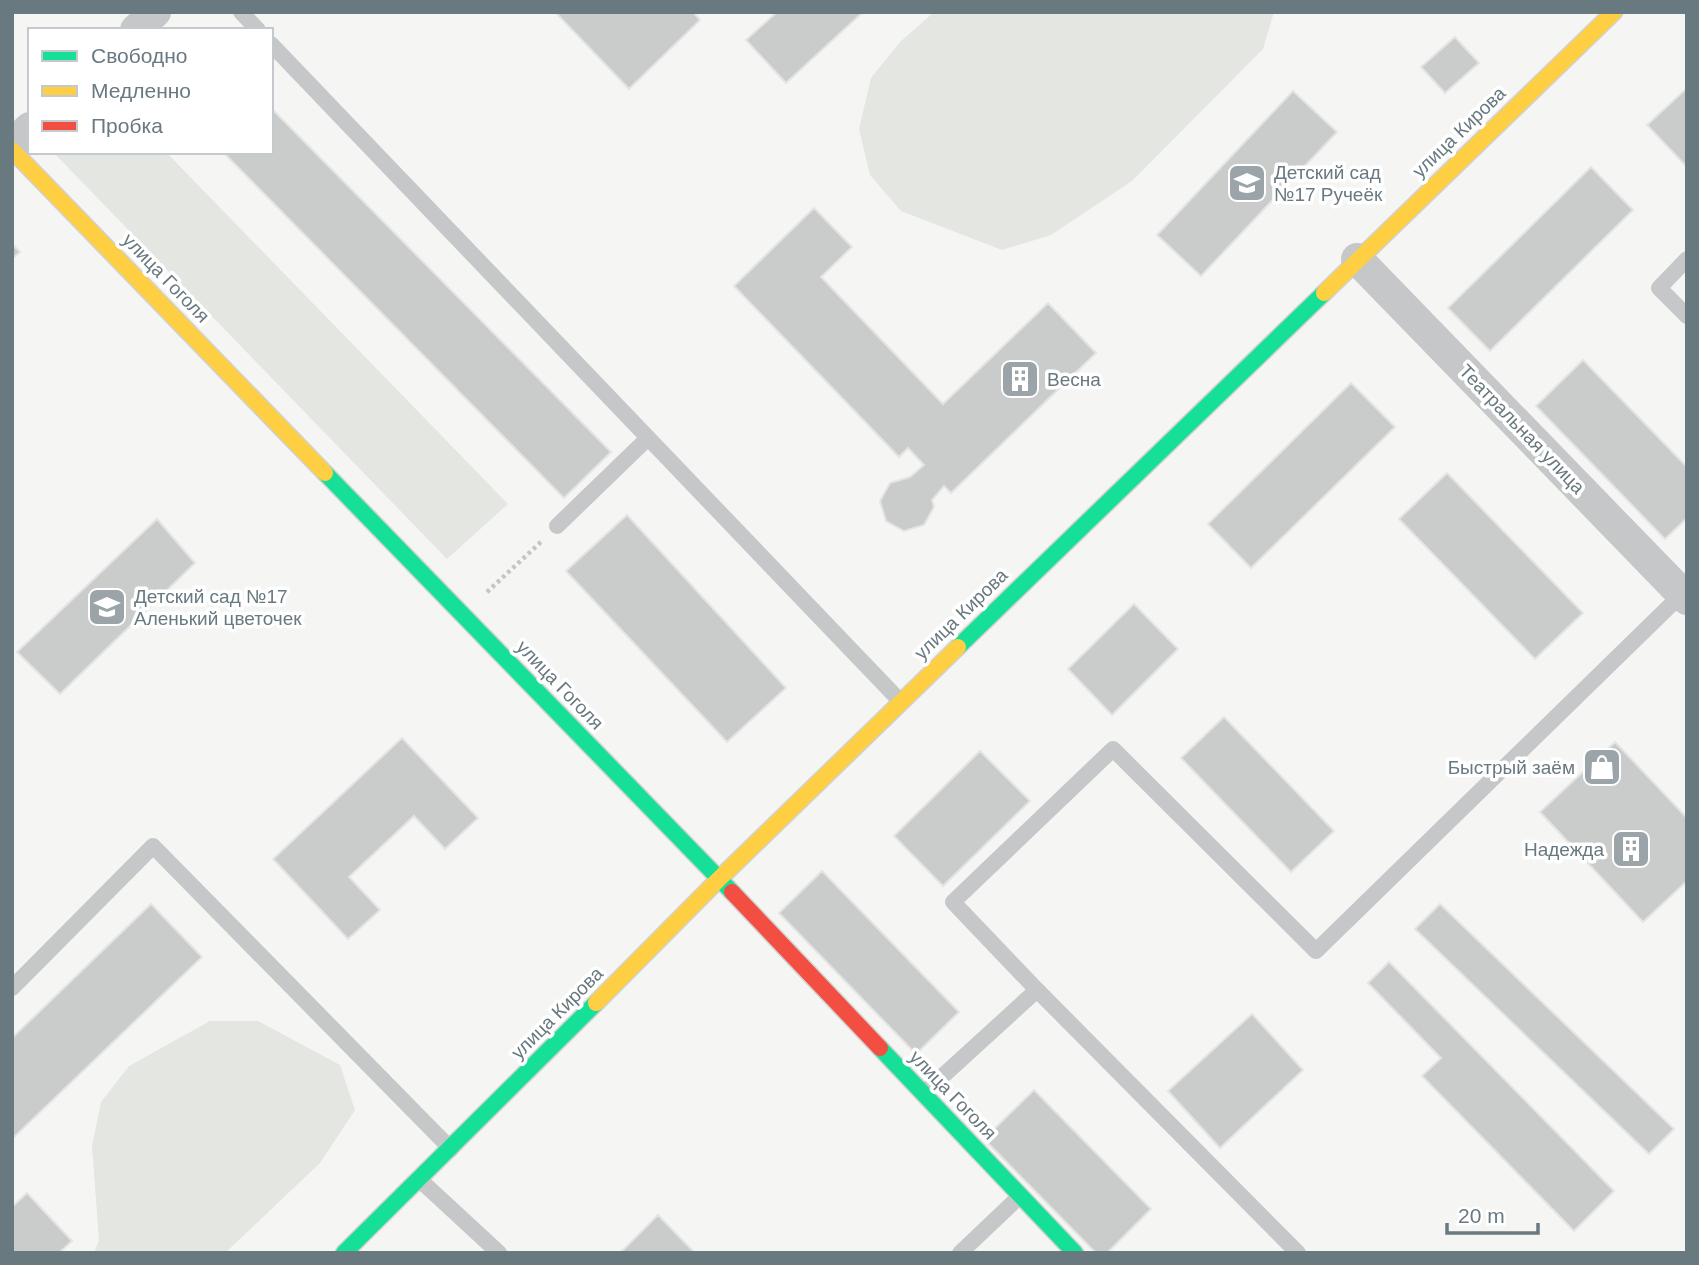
<svg xmlns="http://www.w3.org/2000/svg" width="1699" height="1265" viewBox="0 0 1699 1265" font-family="Arial,sans-serif">
<style>
.green{fill:#e4e6e2}
.building{fill:#cacccc;stroke:#e4e4e4;stroke-width:2}
.lines{fill:none;stroke-linecap:round;stroke-linejoin:round}
.fast-casing{stroke:#d0d1d1;stroke-width:19}
.slow-casing{stroke:#d0d1d1;stroke-width:19}
.jam-casing{stroke:#d0d1d1;stroke-width:19}
.path{stroke:#c4c5c5;stroke-width:4.5;stroke-dasharray:3.5 3.5;stroke-linecap:butt}
.lane{stroke:#c5c7c8;stroke-width:16}
.street{stroke:#c5c7c8;stroke-width:32}
.fast{stroke:#16e098;stroke-width:16}
.slow{stroke:#ffcf43;stroke-width:16}
.jam{stroke:#f24e42;stroke-width:16}
.labels{text-anchor:middle;dominant-baseline:central;stroke-width:7;stroke-linejoin:round;paint-order:stroke}
.street-label{font-size:19px;fill:#697980;stroke:#fff}
.poi-label{font-size:19px;fill:#697980;stroke:#fff;text-anchor:start}
</style>
<rect width="100%" height="100%" fill="#f5f5f4"/>
<path class="green" d="M 934,12 L 1274,12 L 1263,49 L 1132,181 L 1051,235 L 1002,250 L 901,211 L 870,175 L 859,129 L 871,78 L 900,42 Z
M 53,152 L 166,152 L 508,504 L 447,559 Z
M 210,1021 L 258,1021 L 340,1065 L 355,1110 L 320,1163 L 225,1253 L 94,1253 L 99,1240 L 92,1146 L 101,1102 L 129,1066 Z"/>
<path class="building" d="M 555,12 L 693,12 L 700,20 L 629,89 Z
M 777,12 L 863,12 L 786,83 L 746,40 Z
M 1455,37 L 1479,63 L 1445,93 L 1421,67 Z
M 1687,88 L 1687,167 L 1647,125 Z
M 1293,91 L 1337,132 L 1201,276 L 1157,235 Z
M 271,108 L 611,452 L 564,498 L 223,152 L 271,152 Z
M 1591,167 L 1633,210 L 1490,351 L 1448,308 Z
M 814,208 L 852,247 L 821,277 L 943,404 L 1048,303 L 1096,353 L 951,493 L 944,486 L 932,500 L 934,507 L 924,525 L 904,531 L 886,521 L 880,501 L 890,483 L 910,477 L 924,465 L 908,448 L 899,457 L 734,286 Z
M 12,244 L 20,252 L 12,259 Z
M 1583,360 L 1687,467 L 1687,518 L 1665,539 L 1536,406 Z
M 1351,383 L 1395,427 L 1251,568 L 1208,524 Z
M 1447,473 L 1583,613 L 1535,659 L 1399,519 Z
M 627,515 L 786,688 L 727,742 L 566,571 Z
M 157,519 L 195,563 L 60,694 L 17,652 Z
M 1134,604 L 1178,649 L 1112,715 L 1068,669 Z
M 1224,717 L 1334,831 L 1291,872 L 1181,758 Z
M 402,738 L 478,818 L 445,849 L 414,816 L 349,877 L 380,910 L 348,939 L 273,859 Z
M 1615,742 L 1687,818 L 1687,881 L 1643,922 L 1540,812 Z
M 980,751 L 1030,801 L 943,886 L 894,836 Z
M 822,871 L 959,1012 L 916,1054 L 779,913 Z
M 151,904 L 202,957 L 12,1139 L 12,1038 Z
M 1440,904 L 1674,1129 L 1649,1154 L 1415,929 Z
M 1389,962 L 1614,1191 L 1574,1231 L 1422,1076 L 1441,1058 L 1368,983 Z
M 1252,1014 L 1303,1070 L 1220,1148 L 1168,1091 Z
M 1034,1090 L 1151,1209 L 1107,1253 L 1096,1253 L 984,1139 Z
M 27,1193 L 72,1241 L 59,1253 L 12,1253 L 12,1207 Z
M 658,1215 L 695,1253 L 620,1253 Z"/>
<g class="lines">
<defs>
<path id="fast" d="M 325,473 L 732,892
M 958,647 L 1324,293
M 880,1048 L 1075,1253
M 344,1253 L 596,1003"/>
<path id="slow" d="M 12,150 L 325,473
M 1324,293 L 1614,12
M 596,1003 L 719,879 L 958,647"/>
<path id="jam" d="M 732,892 L 880,1048"/>
</defs>
<use href="#fast" class="fast-casing"/>
<use href="#slow" class="slow-casing"/>
<use href="#jam" class="jam-casing"/>
<path class="path" d="M 487,592 L 542,541"/>
<path class="lane" d="M 241,12 L 258,30
M 271,44 L 901,702
M 1687,259 L 1659,288 L 1687,316
M 557,526 L 648,438
M 12,988 L 153,846 L 451,1149
M 1037,990 L 1298,1253
M 923,1094 L 1037,990 L 953,902 L 1113,749 L 1316,951 L 1682,594
M 420,1180 L 499,1253
M 960,1253 L 1020,1196"/>
<path class="street" d="M 136,30 L 155,12
M 12,145 L 30,128
M 1357,259 L 1687,599"/>
<use href="#fast" class="fast"/>
<use href="#slow" class="slow"/>
<use href="#jam" class="jam"/>
</g>
<defs>
<symbol id="school-square" viewBox="-11 -11 22 22"><rect x="-9" y="-9" width="18" height="18" rx="4" fill="#9aa4a9" stroke="#fff"/><path d="M0-5L7-2L0 1L-7-2ZM-4 1L0 2.5L4 1V4Q0 6-4 4Z" fill="#fff"/></symbol>
<symbol id="building-square" viewBox="-11 -11 22 22"><rect x="-9" y="-9" width="18" height="18" rx="4" fill="#9aa4a9" stroke="#fff"/><path d="M-4-6H4V6H1V3H-1V6H-4ZM-2.5-4.3h1.7v1.8h-1.7ZM.8-4.3h1.7v1.8H.8ZM-2.5-1h1.7V.8h-1.7ZM.8-1h1.7V.8H.8Z" fill="#fff"/></symbol>
<symbol id="shop-square" viewBox="-11 -11 22 22"><rect x="-9" y="-9" width="18" height="18" rx="4" fill="#9aa4a9" stroke="#fff"/><path d="M-5-2.5h2.3a2.7 3.5 0 0 1 5.4 0H5L5.5 6h-11ZM-1.5-2.5h3a1.5 2.3 0 0 0-3 0Z" fill="#fff"/></symbol>
</defs>
<g fill-rule="evenodd">
<use href="#school-square" x="1225" y="161" width="44" height="44"/>
<use href="#building-square" x="998" y="357" width="44" height="44"/>
<use href="#school-square" x="85" y="585" width="44" height="44"/>
<use href="#shop-square" x="1580" y="745" width="44" height="44"/>
<use href="#building-square" x="1609" y="827" width="44" height="44"/>
</g>
<g class="labels">
<g class="street-label">
<text transform="translate(1459 132) rotate(-44)">улица Кирова</text>
<text transform="translate(166 278) rotate(46)">улица Гоголя</text>
<text transform="translate(1522 429) rotate(46)">Театральная улица</text>
<text transform="translate(961 614) rotate(-44)">улица Кирова</text>
<text transform="translate(560 685) rotate(46)">улица Гоголя</text>
<text transform="translate(557 1013) rotate(-45)">улица Кирова</text>
<text transform="translate(953 1095) rotate(46)">улица Гоголя</text>
</g>
<g class="poi-label">
<text x="1274" y="172">Детский сад<tspan x="1274" dy="22">№17 Ручеёк</tspan></text>
<text x="1047" y="379">Весна</text>
<text x="134" y="596">Детский сад №17<tspan x="134" dy="22">Аленький цветочек</tspan></text>
<text x="1575" y="767" text-anchor="end">Быстрый заём</text>
<text x="1604" y="849" text-anchor="end">Надежда</text>
</g>
</g>
<rect width="1699" height="1265" fill="none" stroke="#697980" stroke-width="28"/>
<rect x="28" y="28" width="245" height="126" fill="#ffffff" stroke="#c3c9cc" stroke-width="2"/>
<rect x="42" y="51" width="35" height="10" fill="#16e098" stroke="#c3c9cc" stroke-width="2"/>
<text x="91" y="63" font-size="21" fill="#697980">Свободно</text>
<rect x="42" y="86" width="35" height="10" fill="#ffcf43" stroke="#c3c9cc" stroke-width="2"/>
<text x="91" y="98" font-size="21" fill="#697980">Медленно</text>
<rect x="42" y="121" width="35" height="10" fill="#f24e42" stroke="#c3c9cc" stroke-width="2"/>
<text x="91" y="133" font-size="21" fill="#697980">Пробка</text>
<path d="M1447 1223v10h91v-10" fill="none" stroke="#697980" stroke-width="3.5"/>
<text x="1458" y="1223" font-size="21" fill="#697980" stroke="#ffffff" stroke-width="5" paint-order="stroke">20 m</text>
</svg>
